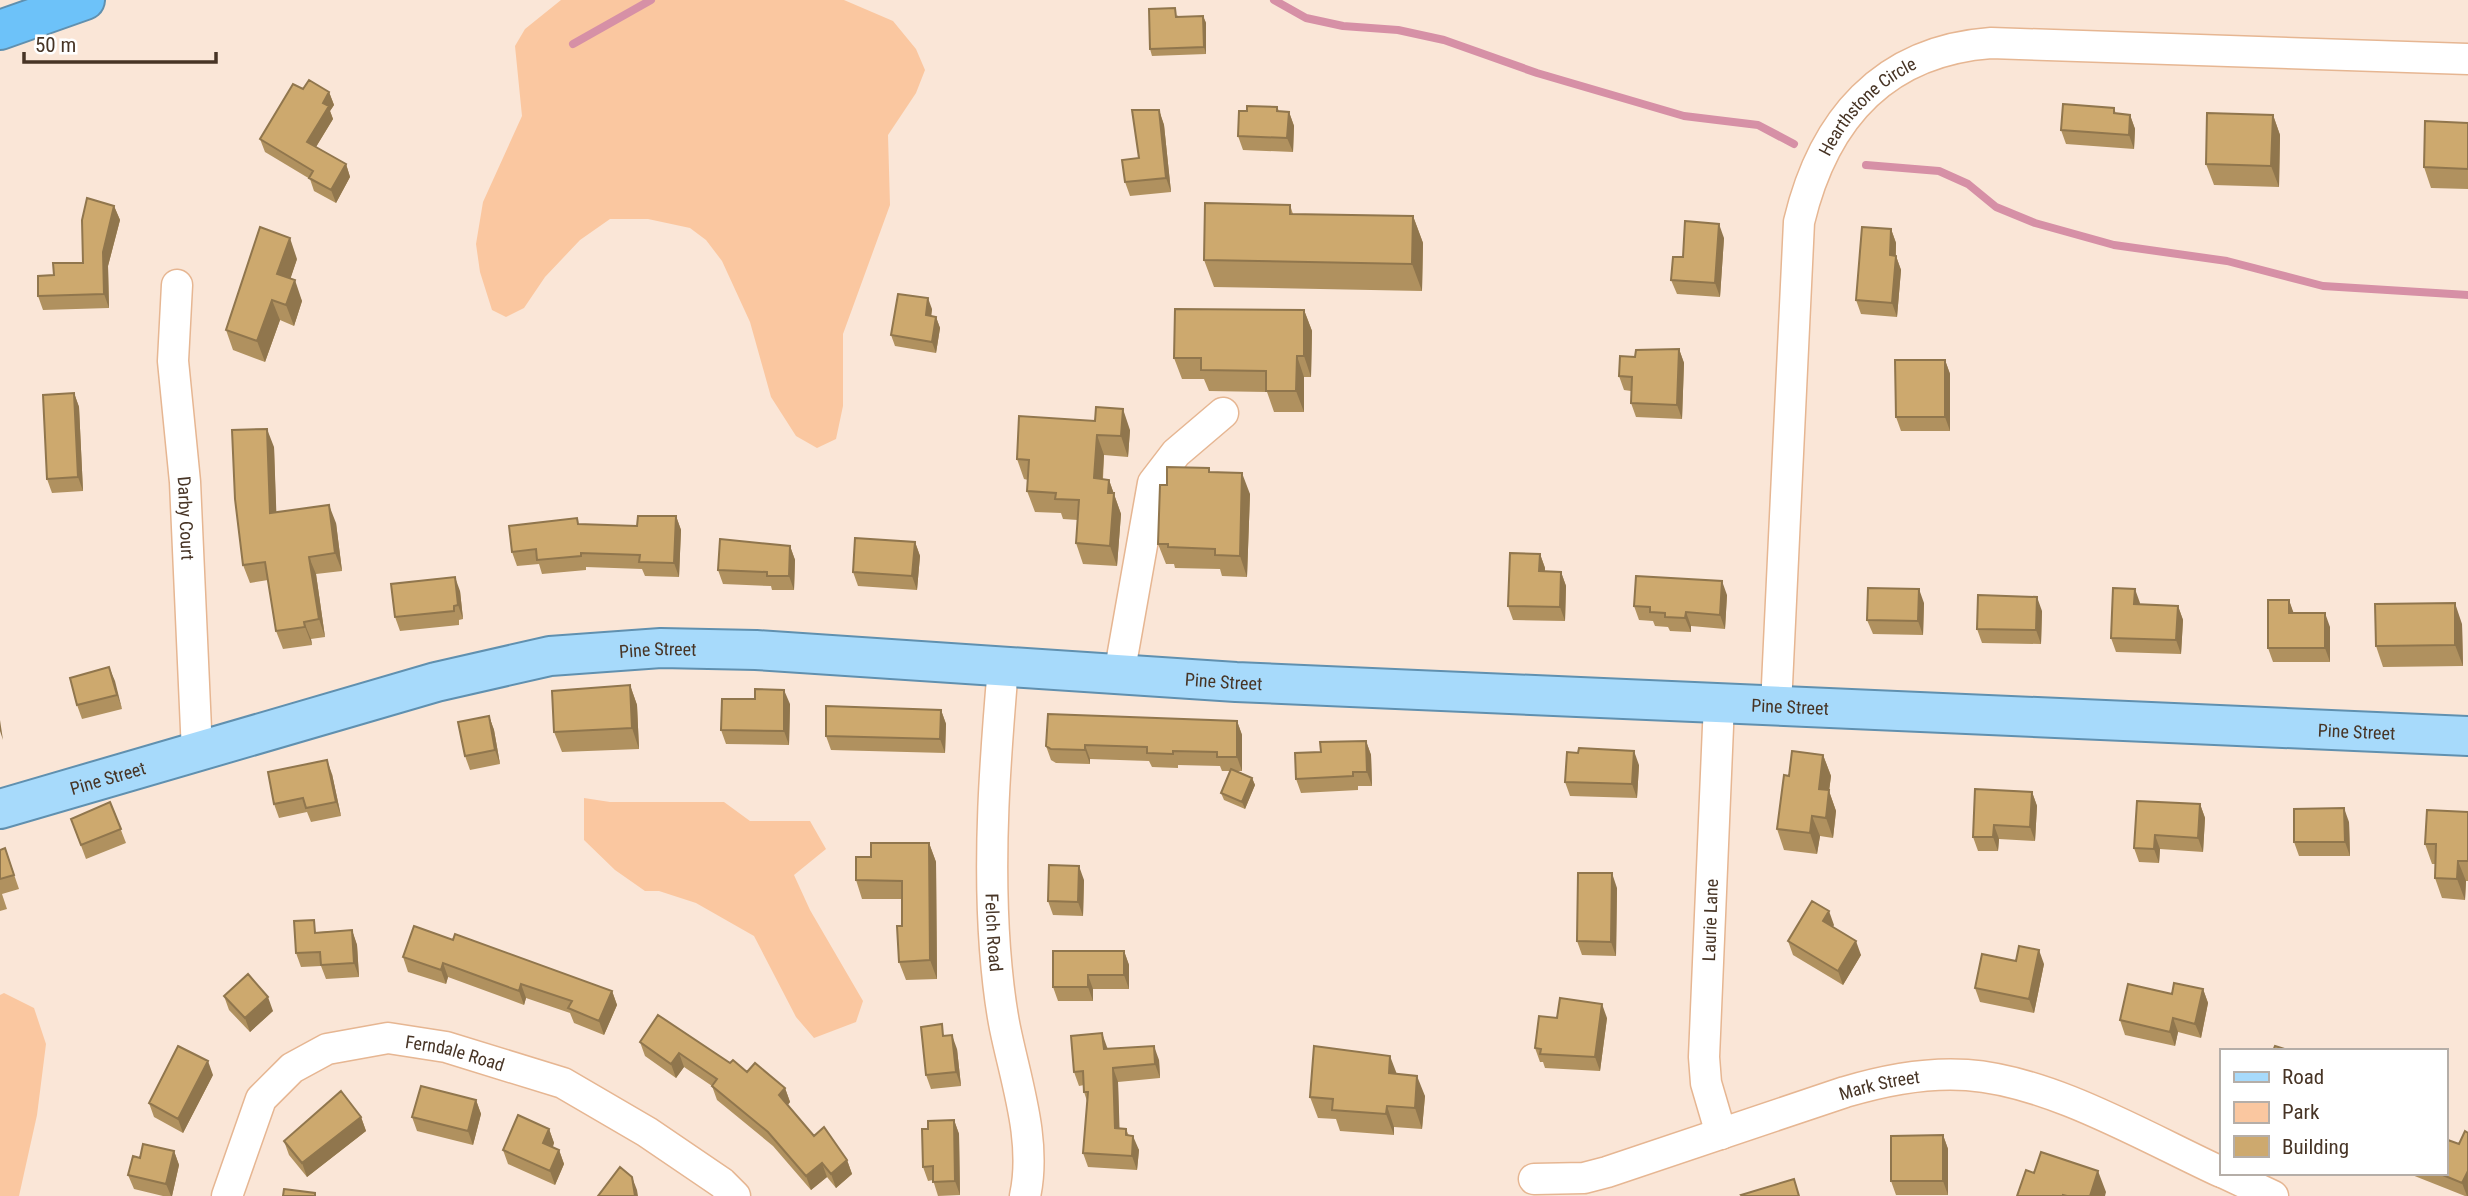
<svg xmlns="http://www.w3.org/2000/svg" width="2468" height="1196" viewBox="0 0 2468 1196" font-family="'Roboto Condensed',sans-serif">
<style>
.green{fill:#fac7a0}
.lines{fill:none;stroke-linecap:round;stroke-linejoin:round}
.stream{stroke:#d690a6;stroke-width:8}
.minor-casing{stroke:#e6b692;stroke-width:33}
.major-casing{stroke:#6090af;stroke-width:42}
.highway-casing{stroke:#6090af;stroke-width:42}
.minor{stroke:#fff;stroke-width:30}
.major{stroke:#a7dafb;stroke-width:38}
.highway{stroke:#6dc2f9;stroke-width:38}
.wall{fill:#b0915f}
.shaded-wall{fill:#90764d}
.building{fill:#cda96e;stroke:#90764d;stroke-width:2}
.labels{text-anchor:middle;dominant-baseline:central;stroke-width:5;stroke-linejoin:round;paint-order:stroke}
.street-label{font-size:18px;fill:#473425;stroke:#fff}
</style>
<rect width="100%" height="100%" fill="#fae6d7"/>
<path class="green" d="M 561,0 L 844,0 L 893,21 L 916,49 L 925,70 L 916,93 L 888,135 L 890,205 L 843,334 L 843,406 L 836,439 L 817,448 L 796,436 L 771,397 L 750,322 L 722,261 L 706,240 L 690,228 L 648,219 L 610,219 L 580,240 L 545,277 L 524,308 L 506,317 L 492,310 L 480,272 L 476,244 L 483,202 L 522,116 L 515,46 L 525,29 Z
M 584,798 L 610,802 L 724,802 L 750,821 L 810,821 L 826,849 L 794,875 L 810,910 L 863,1001 L 856,1022 L 814,1038 L 796,1017 L 754,936 L 696,903 L 659,891 L 645,891 L 615,870 L 584,840 Z
M 4,993 L 34,1008 L 46,1044 L 37,1115 L 19,1196 L 0,1196 L 0,995 Z"/>
<g class="lines">
<path class="stream" d="M 1274,0 L 1306,18 L 1343,26 L 1398,30 L 1444,40 L 1537,73 L 1684,116 L 1758,125 L 1794,144
M 573,44 L 651,0
M 1866,165 L 1939,171 L 1968,184 L 1996,207 L 2035,223 L 2114,245 L 2227,261 L 2323,286 L 2468,295"/>
<defs>
<g id="minor">
<path id="s1" d="M 177,285 L 173,361 L 185,482 L 197,752"/>
<path id="s2" d="M 1003,667 C 995,761 988,855 995,949 C 997,975 1000,1003 1005,1028 C 1016,1082 1037,1141 1025,1196"/>
<path d="M 1119,675 L 1153,483 L 1176,453 L 1223,413"/>
<path d="M 1719,703 L 1704,1057 L 1706,1083 L 1721,1134"/>
<path id="s3" d="M 1776,706 L 1799,222 C 1823,121 1882,51 1991,43 L 2468,59"/>
<path d="M 2224,1173 L 2273,1196"/>
<path id="s4" d="M 1534,1179 L 1584,1178 L 1607,1172 L 1845,1092 C 1885,1080 1925,1072 1967,1075 C 2051,1081 2145,1137 2221,1172"/>
<path id="s5" d="M 227,1196 L 261,1099 L 292,1068 L 327,1049 L 388,1038 L 446,1047 L 563,1083 L 647,1132 L 722,1183 L 735,1196"/>
</g>
<g id="major">
<path id="s6" d="M 0,809 L 436,682 L 550,656 L 661,648 L 756,650 L 1236,682 L 2468,736"/>
</g>
<path id="highway" d="M 0,30 L 85,0"/>
</defs>
<use href="#minor" class="minor-casing"/>
<use href="#major" class="major-casing"/>
<use href="#highway" class="highway-casing"/>
<use href="#minor" class="minor"/>
<use href="#major" class="major"/>
<use href="#highway" class="highway"/>
</g>
<path class="wall" d="M 1178,15 L 1178,17 L 1203,16 L 1206,23 L 1206,54 L 1152,56 L 1150,49 Z
M 303,89 L 329,92 L 334,105 L 330,111 L 333,119 L 316,147 L 346,164 L 350,177 L 336,203 L 314,191 L 310,179 L 265,152 L 260,139 Z
M 1277,107 L 1279,111 L 1289,112 L 1294,126 L 1293,152 L 1243,150 L 1238,136 L 1247,111 Z
M 2114,108 L 2116,114 L 2130,115 L 2135,129 L 2134,149 L 2066,144 L 2061,130 Z
M 1159,110 L 1164,125 L 1171,192 L 1130,196 L 1125,182 L 1139,158 Z
M 2273,115 L 2280,135 L 2279,187 L 2214,185 L 2206,164 Z
M 2468,123 L 2468,189 L 2431,188 L 2424,167 Z
M 1290,205 L 1293,214 L 1413,216 L 1423,243 L 1422,291 L 1214,287 L 1204,260 Z
M 114,206 L 120,220 L 108,266 L 109,308 L 43,310 L 38,296 L 54,275 L 83,263 Z
M 1891,229 L 1896,243 L 1896,256 L 1901,270 L 1897,317 L 1861,314 L 1856,300 Z
M 1724,238 L 1720,297 L 1677,294 L 1671,280 Z
M 297,259 L 290,279 L 302,301 L 294,326 L 280,320 L 265,362 L 233,350 L 226,330 Z
M 932,309 L 931,316 L 936,317 L 940,328 L 936,353 L 895,346 L 891,335 Z
M 1304,310 L 1312,331 L 1311,377 L 1304,377 L 1304,412 L 1274,412 L 1267,392 L 1209,391 L 1204,379 L 1182,379 L 1174,358 Z
M 1679,349 L 1684,363 L 1682,419 L 1636,417 L 1631,403 L 1631,391 L 1624,390 L 1619,376 L 1635,357 Z
M 1945,360 L 1950,374 L 1950,431 L 1901,431 L 1896,417 Z
M 74,393 L 79,407 L 83,491 L 52,493 L 47,479 Z
M 1019,416 L 1130,430 L 1128,457 L 1104,455 L 1103,479 L 1109,480 L 1121,514 L 1117,566 L 1083,564 L 1076,543 L 1078,520 L 1063,519 L 1061,513 L 1035,512 L 1027,491 L 1028,480 L 1024,479 L 1017,459 Z
M 274,447 L 276,512 L 336,523 L 342,571 L 316,574 L 325,637 L 311,639 L 312,645 L 283,649 L 276,631 L 268,580 L 250,583 L 243,565 Z
M 1209,468 L 1210,472 L 1250,494 L 1247,577 L 1222,576 L 1220,569 L 1175,568 L 1174,564 L 1166,564 L 1158,544 L 1167,485 Z
M 676,516 L 681,530 L 679,577 L 645,576 L 642,569 L 586,567 L 586,570 L 542,574 L 539,564 L 517,566 L 512,552 L 579,524 L 637,526 Z
M 915,542 L 920,556 L 917,590 L 858,586 L 853,572 Z
M 790,546 L 795,560 L 794,590 L 772,590 L 771,586 L 723,584 L 718,570 Z
M 1540,554 L 1545,568 L 1545,571 L 1561,572 L 1566,586 L 1565,621 L 1513,620 L 1508,606 Z
M 460,591 L 463,619 L 459,620 L 459,625 L 400,631 L 395,617 Z
M 1727,595 L 1725,629 L 1691,626 L 1691,632 L 1670,631 L 1668,627 L 1655,626 L 1653,621 L 1639,620 L 1634,606 Z
M 2289,600 L 2293,613 L 2330,627 L 2330,662 L 2273,662 L 2268,648 Z
M 1924,603 L 1923,635 L 1873,634 L 1867,620 Z
M 2140,603 L 2140,605 L 2178,606 L 2183,620 L 2181,654 L 2116,652 L 2111,638 Z
M 2042,611 L 2041,644 L 1982,643 L 1977,629 Z
M 2462,624 L 2463,666 L 2383,667 L 2376,646 Z
M 109,667 L 122,709 L 82,719 L 77,705 Z
M 630,685 L 637,705 L 639,749 L 562,752 L 554,732 Z
M 790,704 L 789,745 L 726,744 L 721,730 Z
M 941,710 L 946,724 L 945,753 L 831,750 L 826,736 Z
M 489,716 L 494,730 L 500,764 L 470,770 L 465,756 Z
M 1237,721 L 1242,735 L 1242,771 L 1237,771 L 1252,778 L 1255,785 L 1245,809 L 1224,800 L 1221,793 L 1230,771 L 1222,771 L 1220,766 L 1178,765 L 1178,768 L 1152,767 L 1149,761 L 1090,759 L 1090,764 L 1056,763 L 1051,760 L 1046,746 Z
M 1366,741 L 1371,755 L 1372,786 L 1358,786 L 1358,790 L 1301,793 L 1296,779 L 1321,752 Z
M 1823,755 L 1831,776 L 1829,791 L 1836,811 L 1833,838 L 1820,836 L 1817,854 L 1784,850 L 1777,829 L 1789,776 Z
M 1639,765 L 1637,798 L 1570,796 L 1565,782 Z
M 332,774 L 341,816 L 311,822 L 307,812 L 279,818 L 274,804 Z
M 2032,792 L 2037,806 L 2035,841 L 1999,839 L 1998,851 L 1978,851 L 1973,837 Z
M 110,802 L 126,843 L 86,859 L 71,819 Z
M 2200,804 L 2205,818 L 2203,852 L 2160,849 L 2159,863 L 2139,862 L 2134,848 Z
M 2468,812 L 2468,881 L 2466,881 L 2465,900 L 2442,898 L 2435,878 L 2435,864 L 2432,864 L 2425,844 Z
M 2349,822 L 2350,856 L 2299,856 L 2294,842 Z
M 929,843 L 936,862 L 937,979 L 906,980 L 899,962 L 902,926 L 902,899 L 862,899 L 856,880 L 871,857 Z
M 5,848 L 19,889 L 2,894 L 7,909 L 0,911 L 0,850 Z
M 1084,880 L 1083,916 L 1053,915 L 1048,901 Z
M 1617,888 L 1616,956 L 1582,955 L 1577,941 Z
M 1834,925 L 1832,927 L 1861,955 L 1843,985 L 1793,955 L 1788,941 Z
M 352,930 L 357,945 L 359,977 L 326,979 L 321,966 L 301,967 L 296,953 L 318,932 Z
M 453,940 L 612,991 L 617,1005 L 604,1035 L 574,1023 L 570,1013 L 526,998 L 524,1005 L 448,977 L 446,984 L 408,972 L 403,957 Z
M 1124,951 L 1129,965 L 1129,989 L 1093,989 L 1093,1001 L 1058,1001 L 1053,987 Z
M 2016,961 L 2044,964 L 2034,1013 L 1980,1002 L 1975,988 Z
M 2203,989 L 2208,1003 L 2201,1038 L 2178,1032 L 2175,1046 L 2125,1035 L 2120,1020 L 2172,994 Z
M 224,996 L 273,1011 L 250,1032 L 229,1010 Z
M 1557,1018 L 1607,1018 L 1600,1071 L 1545,1068 L 1543,1062 L 1540,1062 L 1535,1048 Z
M 640,1042 L 730,1063 L 747,1072 L 785,1088 L 790,1102 L 787,1105 L 814,1136 L 847,1160 L 852,1174 L 836,1188 L 827,1177 L 811,1190 L 773,1146 L 717,1100 L 712,1086 L 684,1067 L 676,1078 L 645,1056 Z
M 1107,1047 L 1108,1049 L 1159,1060 L 1160,1078 L 1118,1082 L 1119,1128 L 1126,1129 L 1129,1136 L 1139,1150 L 1137,1170 L 1088,1167 L 1083,1153 L 1087,1101 L 1084,1092 L 1084,1085 L 1079,1086 L 1074,1072 Z
M 957,1049 L 961,1086 L 931,1089 L 926,1075 Z
M 1397,1074 L 1425,1096 L 1422,1129 L 1394,1127 L 1394,1135 L 1340,1131 L 1336,1119 L 1318,1118 L 1310,1097 Z
M 213,1075 L 183,1133 L 154,1117 L 149,1103 Z
M 476,1100 L 481,1114 L 473,1145 L 417,1131 L 412,1117 Z
M 361,1117 L 366,1131 L 307,1177 L 289,1155 L 284,1141 Z
M 954,1120 L 959,1134 L 960,1195 L 938,1196 L 933,1180 L 928,1181 L 923,1167 L 928,1129 Z
M 549,1129 L 554,1143 L 553,1147 L 559,1150 L 564,1164 L 555,1185 L 508,1164 L 503,1150 Z
M 2468,1133 L 2468,1196 L 2465,1196 L 2407,1173 L 2445,1173 L 2459,1144 Z
M 1943,1135 L 1948,1149 L 1948,1195 L 1896,1195 L 1891,1181 Z
M 174,1151 L 179,1165 L 172,1196 L 163,1196 L 134,1189 L 128,1175 L 140,1158 Z"/>
<path class="shaded-wall" d="M 1203,16 L 1206,23 L 1206,54 L 1204,47 Z
M 329,92 L 334,105 L 330,111 L 333,119 L 311,155 L 307,142 L 323,103 Z
M 1159,110 L 1164,125 L 1171,192 L 1166,178 Z
M 1289,112 L 1294,126 L 1293,152 L 1287,138 Z
M 2130,115 L 2135,129 L 2134,149 L 2129,135 Z
M 2273,115 L 2280,135 L 2279,187 L 2271,166 Z
M 346,164 L 350,177 L 336,203 L 331,190 Z
M 114,206 L 120,220 L 108,266 L 109,308 L 104,294 L 103,252 Z
M 1413,216 L 1423,243 L 1422,291 L 1412,264 Z
M 1719,224 L 1724,238 L 1720,297 L 1715,283 Z
M 1891,229 L 1896,243 L 1895,269 L 1890,255 Z
M 290,238 L 297,259 L 285,295 L 277,274 Z
M 1896,256 L 1901,270 L 1897,317 L 1892,303 Z
M 295,280 L 302,301 L 294,326 L 286,305 Z
M 928,298 L 932,309 L 930,326 L 926,315 Z
M 272,300 L 280,320 L 265,362 L 257,341 Z
M 1304,310 L 1312,331 L 1311,377 L 1304,356 Z
M 936,317 L 940,328 L 936,353 L 932,342 Z
M 1679,349 L 1684,363 L 1682,419 L 1677,405 Z
M 1297,356 L 1304,377 L 1304,412 L 1296,391 Z
M 1945,360 L 1950,374 L 1950,431 L 1945,417 Z
M 74,393 L 79,407 L 83,491 L 78,477 Z
M 1123,409 L 1130,430 L 1128,457 L 1121,436 Z
M 267,429 L 274,447 L 277,530 L 270,513 Z
M 1097,435 L 1104,455 L 1101,499 L 1094,478 Z
M 1242,473 L 1250,494 L 1247,577 L 1240,556 Z
M 1109,480 L 1121,514 L 1117,566 L 1110,546 L 1108,493 Z
M 329,505 L 336,523 L 342,571 L 335,553 Z
M 676,516 L 681,530 L 679,577 L 674,563 Z
M 915,542 L 920,556 L 917,590 L 912,576 Z
M 790,546 L 795,560 L 794,590 L 789,576 Z
M 1540,554 L 1545,568 L 1544,585 L 1539,571 Z
M 309,557 L 316,574 L 325,637 L 319,619 Z
M 1561,572 L 1566,586 L 1565,621 L 1560,607 Z
M 455,577 L 460,591 L 463,619 L 458,605 Z
M 1722,581 L 1727,595 L 1725,629 L 1720,615 Z
M 1919,589 L 1924,603 L 1923,635 L 1918,621 Z
M 2135,589 L 2140,603 L 2139,618 L 2134,604 Z
M 2037,597 L 2042,611 L 2041,644 L 2036,630 Z
M 2289,600 L 2294,614 L 2289,613 Z
M 2455,603 L 2462,624 L 2463,666 L 2455,645 Z
M 2178,606 L 2183,620 L 2181,654 L 2176,640 Z
M 1686,612 L 1691,626 L 1691,632 L 1685,618 Z
M 2325,613 L 2330,627 L 2330,662 L 2325,648 Z
M 304,622 L 311,639 L 312,645 L 305,627 Z
M 109,667 L 115,681 L 122,709 L 117,695 Z
M 630,685 L 637,705 L 639,749 L 632,728 Z
M 784,690 L 790,704 L 789,745 L 784,731 Z
M 941,710 L 946,724 L 945,753 L 940,739 Z
M 489,716 L 494,730 L 500,764 L 495,750 Z
M 0,720 L 3,740 L 0,731 Z
M 1237,721 L 1242,735 L 1242,771 L 1237,757 Z
M 1366,741 L 1371,755 L 1372,786 L 1367,772 Z
M 1085,745 L 1090,759 L 1090,764 L 1085,750 Z
M 1634,751 L 1639,765 L 1637,798 L 1632,784 Z
M 1823,755 L 1831,776 L 1829,791 L 1836,811 L 1833,838 L 1826,818 L 1819,789 Z
M 327,760 L 332,774 L 341,816 L 336,802 Z
M 1252,778 L 1255,785 L 1245,809 L 1242,802 Z
M 2032,792 L 2037,806 L 2035,841 L 2030,827 Z
M 2200,804 L 2205,818 L 2203,852 L 2198,838 Z
M 2344,808 L 2349,822 L 2350,856 L 2345,842 Z
M 1812,816 L 1820,836 L 1817,854 L 1810,833 Z
M 1994,825 L 1999,839 L 1998,851 L 1993,837 Z
M 2155,835 L 2160,849 L 2159,863 L 2154,849 Z
M 929,843 L 936,862 L 937,979 L 930,960 Z
M 2458,861 L 2466,881 L 2465,900 L 2457,879 Z
M 1079,866 L 1084,880 L 1083,916 L 1078,902 Z
M 1612,873 L 1617,888 L 1616,956 L 1611,942 Z
M 1829,911 L 1834,925 L 1828,936 L 1823,921 Z
M 352,930 L 357,945 L 359,977 L 354,963 Z
M 1856,941 L 1861,955 L 1843,985 L 1838,971 Z
M 2039,950 L 2044,964 L 2034,1013 L 2029,999 Z
M 1124,951 L 1129,965 L 1129,989 L 1124,975 Z
M 443,963 L 448,977 L 446,984 L 441,970 Z
M 1088,975 L 1093,989 L 1093,1001 L 1088,987 Z
M 521,984 L 526,998 L 524,1005 L 519,991 Z
M 2203,989 L 2208,1003 L 2201,1038 L 2195,1024 Z
M 612,991 L 617,1005 L 604,1035 L 599,1021 Z
M 268,997 L 273,1011 L 250,1032 L 245,1018 Z
M 1602,1004 L 1607,1018 L 1600,1071 L 1595,1057 Z
M 2173,1018 L 2178,1032 L 2175,1046 L 2170,1032 Z
M 1102,1033 L 1107,1047 L 1109,1063 L 1104,1049 Z
M 952,1035 L 957,1049 L 961,1086 L 956,1072 Z
M 1154,1046 L 1159,1060 L 1160,1078 L 1155,1064 Z
M 679,1053 L 684,1067 L 676,1078 L 671,1064 Z
M 1390,1056 L 1398,1077 L 1389,1073 Z
M 208,1061 L 213,1075 L 183,1133 L 178,1119 Z
M 1113,1068 L 1118,1082 L 1120,1142 L 1115,1128 Z
M 1417,1076 L 1425,1096 L 1422,1129 L 1415,1108 Z
M 785,1088 L 790,1102 L 784,1110 L 779,1095 Z
M 476,1100 L 481,1114 L 473,1145 L 468,1131 Z
M 1387,1106 L 1394,1127 L 1394,1135 L 1386,1114 Z
M 361,1117 L 366,1131 L 307,1177 L 302,1163 Z
M 954,1120 L 959,1134 L 960,1195 L 955,1181 Z
M 549,1129 L 554,1143 L 548,1157 L 543,1143 Z
M 1943,1135 L 1948,1149 L 1948,1195 L 1943,1181 Z
M 1133,1136 L 1139,1150 L 1137,1170 L 1132,1156 Z
M 559,1150 L 564,1164 L 555,1185 L 550,1171 Z
M 174,1151 L 179,1165 L 172,1196 L 171,1196 L 166,1184 Z
M 847,1160 L 852,1174 L 836,1188 L 831,1174 Z
M 822,1163 L 827,1177 L 811,1190 L 806,1176 Z
M 2098,1171 L 2106,1192 L 2105,1196 L 2090,1196 Z
M 2468,1171 L 2468,1196 L 2467,1196 L 2462,1183 Z
M 632,1177 L 637,1190 L 638,1196 L 635,1196 Z"/>
<path class="building" d="M 1175,8 L 1176,17 L 1203,16 L 1204,47 L 1150,49 L 1149,9 Z
M 309,80 L 329,92 L 323,103 L 329,106 L 307,142 L 346,164 L 331,190 L 309,178 L 313,171 L 260,139 L 293,84 L 303,89 Z
M 2063,104 L 2114,108 L 2114,113 L 2130,115 L 2129,135 L 2061,130 Z
M 1247,106 L 1277,107 L 1277,111 L 1289,112 L 1287,138 L 1238,136 L 1239,111 L 1247,111 Z
M 1132,110 L 1159,110 L 1166,178 L 1125,182 L 1122,160 L 1139,158 Z
M 2207,113 L 2273,115 L 2271,166 L 2206,164 Z
M 2425,121 L 2468,123 L 2468,169 L 2424,167 Z
M 87,198 L 114,206 L 103,252 L 104,294 L 38,296 L 38,276 L 54,275 L 53,263 L 83,263 L 82,220 Z
M 1205,203 L 1290,205 L 1290,214 L 1413,216 L 1412,264 L 1204,260 Z
M 1685,221 L 1719,224 L 1715,283 L 1671,280 L 1673,257 L 1683,257 Z
M 260,227 L 290,238 L 277,274 L 295,280 L 286,305 L 272,300 L 257,341 L 226,330 Z
M 1862,227 L 1891,229 L 1890,255 L 1896,256 L 1892,303 L 1856,300 Z
M 898,294 L 928,298 L 926,315 L 936,317 L 932,342 L 891,335 Z
M 1175,309 L 1304,310 L 1304,356 L 1297,356 L 1296,391 L 1266,391 L 1266,371 L 1201,370 L 1201,358 L 1174,358 Z
M 1679,349 L 1677,405 L 1631,403 L 1632,377 L 1619,376 L 1620,356 L 1635,357 L 1636,350 Z
M 1895,360 L 1945,360 L 1945,417 L 1896,417 Z
M 74,393 L 78,477 L 47,479 L 43,395 Z
M 1096,407 L 1123,409 L 1121,436 L 1097,435 L 1094,478 L 1109,480 L 1108,493 L 1114,493 L 1110,546 L 1076,543 L 1079,500 L 1055,499 L 1056,493 L 1027,491 L 1029,460 L 1017,459 L 1019,416 L 1095,421 Z
M 267,429 L 270,513 L 329,505 L 335,553 L 309,557 L 319,619 L 304,622 L 305,627 L 276,631 L 265,562 L 243,565 L 235,499 L 232,430 Z
M 1167,467 L 1209,468 L 1209,472 L 1242,473 L 1240,556 L 1215,555 L 1215,549 L 1168,547 L 1168,544 L 1158,544 L 1160,485 L 1167,485 Z
M 638,516 L 676,516 L 674,563 L 639,562 L 640,555 L 581,553 L 581,556 L 537,560 L 536,549 L 512,552 L 509,526 L 577,518 L 578,524 L 637,526 Z
M 855,538 L 915,542 L 912,576 L 853,572 Z
M 720,539 L 790,546 L 789,576 L 767,576 L 767,572 L 718,570 Z
M 1510,553 L 1540,554 L 1539,571 L 1561,572 L 1560,607 L 1508,606 Z
M 1636,576 L 1722,581 L 1720,615 L 1686,612 L 1685,618 L 1665,617 L 1665,613 L 1650,612 L 1650,607 L 1634,606 Z
M 455,577 L 458,605 L 454,606 L 454,611 L 395,617 L 391,584 Z
M 1868,588 L 1919,589 L 1918,621 L 1867,620 Z
M 2113,588 L 2135,589 L 2134,604 L 2178,606 L 2176,640 L 2111,638 Z
M 1978,595 L 2037,597 L 2036,630 L 1977,629 Z
M 2268,600 L 2289,600 L 2289,613 L 2325,613 L 2325,648 L 2268,648 Z
M 2455,603 L 2455,645 L 2376,646 L 2375,604 Z
M 109,667 L 117,695 L 77,705 L 70,678 Z
M 630,685 L 632,728 L 554,732 L 552,691 Z
M 755,689 L 784,690 L 784,731 L 721,730 L 722,699 L 755,699 Z
M 826,706 L 941,710 L 940,739 L 826,736 Z
M 1048,714 L 1237,721 L 1237,757 L 1217,757 L 1217,752 L 1173,751 L 1173,754 L 1147,753 L 1147,747 L 1085,745 L 1085,750 L 1051,749 L 1046,746 Z
M 489,716 L 495,750 L 465,756 L 458,722 Z
M 1366,741 L 1367,772 L 1353,772 L 1353,776 L 1296,779 L 1295,753 L 1321,752 L 1320,742 Z
M 1579,748 L 1634,751 L 1632,784 L 1565,782 L 1567,752 L 1578,753 Z
M 1792,751 L 1823,755 L 1819,789 L 1829,790 L 1826,818 L 1812,816 L 1810,833 L 1777,829 L 1784,775 L 1789,776 Z
M 327,760 L 336,802 L 306,808 L 303,798 L 274,804 L 268,772 Z
M 1231,769 L 1252,778 L 1242,802 L 1221,793 Z
M 1975,789 L 2032,792 L 2030,827 L 1994,825 L 1993,837 L 1973,837 Z
M 2137,801 L 2200,804 L 2198,838 L 2155,835 L 2154,849 L 2134,848 Z
M 110,802 L 121,829 L 81,845 L 71,819 Z
M 2344,808 L 2345,842 L 2294,842 L 2294,809 Z
M 2427,810 L 2468,812 L 2468,861 L 2458,861 L 2457,879 L 2435,878 L 2436,844 L 2425,844 Z
M 871,843 L 929,843 L 930,960 L 899,962 L 897,926 L 902,926 L 902,881 L 856,880 L 856,857 L 871,857 Z
M 5,848 L 14,875 L 0,879 L 0,850 Z
M 1049,865 L 1079,866 L 1078,902 L 1048,901 Z
M 1578,873 L 1612,873 L 1611,942 L 1577,941 Z
M 1812,901 L 1829,911 L 1823,921 L 1856,941 L 1838,971 L 1788,941 Z
M 314,920 L 315,933 L 352,930 L 354,963 L 321,965 L 320,952 L 296,953 L 294,921 Z
M 414,926 L 453,940 L 455,934 L 612,991 L 599,1021 L 568,1008 L 572,1001 L 521,984 L 519,991 L 443,963 L 441,970 L 403,957 Z
M 2019,946 L 2039,950 L 2029,999 L 1975,988 L 1982,954 L 2016,961 Z
M 1053,951 L 1124,951 L 1124,975 L 1088,975 L 1088,987 L 1053,987 Z
M 248,974 L 268,997 L 245,1018 L 224,996 Z
M 2174,983 L 2203,989 L 2195,1024 L 2173,1018 L 2170,1032 L 2120,1020 L 2128,984 L 2172,994 Z
M 1560,998 L 1602,1004 L 1595,1057 L 1540,1054 L 1541,1049 L 1535,1048 L 1539,1016 L 1557,1018 Z
M 658,1015 L 730,1063 L 733,1060 L 747,1072 L 755,1063 L 785,1088 L 779,1095 L 814,1136 L 824,1127 L 847,1160 L 831,1174 L 822,1163 L 806,1176 L 768,1132 L 712,1086 L 717,1079 L 679,1053 L 671,1064 L 640,1042 Z
M 942,1024 L 943,1036 L 952,1035 L 956,1072 L 926,1075 L 921,1027 Z
M 1102,1033 L 1104,1049 L 1154,1046 L 1155,1064 L 1113,1068 L 1115,1128 L 1126,1129 L 1126,1135 L 1133,1136 L 1132,1156 L 1083,1153 L 1088,1092 L 1084,1092 L 1083,1071 L 1074,1072 L 1071,1036 Z
M 178,1046 L 208,1061 L 178,1119 L 149,1103 Z
M 1314,1046 L 1390,1056 L 1389,1073 L 1417,1076 L 1415,1108 L 1387,1106 L 1386,1114 L 1332,1110 L 1333,1099 L 1310,1097 Z
M 2275,1046 L 2291,1051 L 2273,1051 Z
M 421,1086 L 476,1100 L 468,1131 L 412,1117 Z
M 341,1091 L 361,1117 L 302,1163 L 284,1141 Z
M 518,1115 L 549,1129 L 543,1143 L 559,1150 L 550,1171 L 503,1150 Z
M 954,1120 L 955,1181 L 933,1182 L 933,1166 L 923,1167 L 922,1129 L 928,1129 L 928,1121 Z
M 2465,1131 L 2468,1133 L 2468,1171 L 2462,1183 L 2438,1173 L 2445,1173 L 2445,1139 L 2459,1144 Z
M 1943,1135 L 1943,1181 L 1891,1181 L 1891,1136 Z
M 143,1144 L 174,1151 L 166,1184 L 128,1175 L 133,1156 L 140,1158 Z
M 2041,1152 L 2098,1171 L 2090,1196 L 2067,1196 L 2063,1195 L 2063,1196 L 2017,1196 L 2026,1170 L 2034,1173 Z
M 620,1167 L 632,1177 L 635,1196 L 598,1196 Z
M 1794,1179 L 1799,1196 L 1742,1196 L 1741,1195 Z
M 284,1189 L 315,1193 L 315,1196 L 283,1196 Z"/>
<g class="labels">
<g class="street-label">
<text stroke="none"><textPath href="#s3" startOffset="623">Hearthstone Circle</textPath></text>
<text stroke="none"><textPath href="#s1" startOffset="234">Darby Court</textPath></text>
<text stroke="none"><textPath href="#s6" startOffset="679">Pine Street</textPath></text>
<text stroke="none"><textPath href="#s6" startOffset="1246">Pine Street</textPath></text>
<text stroke="none"><textPath href="#s6" startOffset="1813">Pine Street</textPath></text>
<text stroke="none"><textPath href="#s6" startOffset="2380">Pine Street</textPath></text>
<text stroke="none"><textPath href="#s6" startOffset="112">Pine Street</textPath></text>
<text transform="translate(1710 920) rotate(-88)">Laurie Lane</text>
<text stroke="none"><textPath href="#s2" startOffset="266">Felch Road</textPath></text>
<text stroke="none"><textPath href="#s5" startOffset="317">Ferndale Road</textPath></text>
<text stroke="none"><textPath href="#s4" startOffset="360">Mark Street</textPath></text>
</g>
</g>
<rect x="2220" y="1049" width="228" height="126" fill="#ffffff" stroke="#b5aea8" stroke-width="2"/>
<rect x="2234" y="1072" width="35" height="10" fill="#a7dafb" stroke="#b5aea8" stroke-width="2"/>
<text x="2282" y="1084" font-size="21" fill="#473425">Road</text>
<rect x="2234" y="1102" width="35" height="21" fill="#fac7a0" stroke="#b5aea8" stroke-width="2"/>
<text x="2282" y="1119" font-size="21" fill="#473425">Park</text>
<rect x="2234" y="1136" width="35" height="21" fill="#cda96e" stroke="#b5aea8" stroke-width="2"/>
<text x="2282" y="1154" font-size="21" fill="#473425">Building</text>
<path d="M24 52v10h192v-10" fill="none" stroke="#473425" stroke-width="3.5"/>
<text x="35" y="52" font-size="21" fill="#473425" stroke="#ffffff" stroke-width="5" paint-order="stroke">50 m</text>
</svg>
